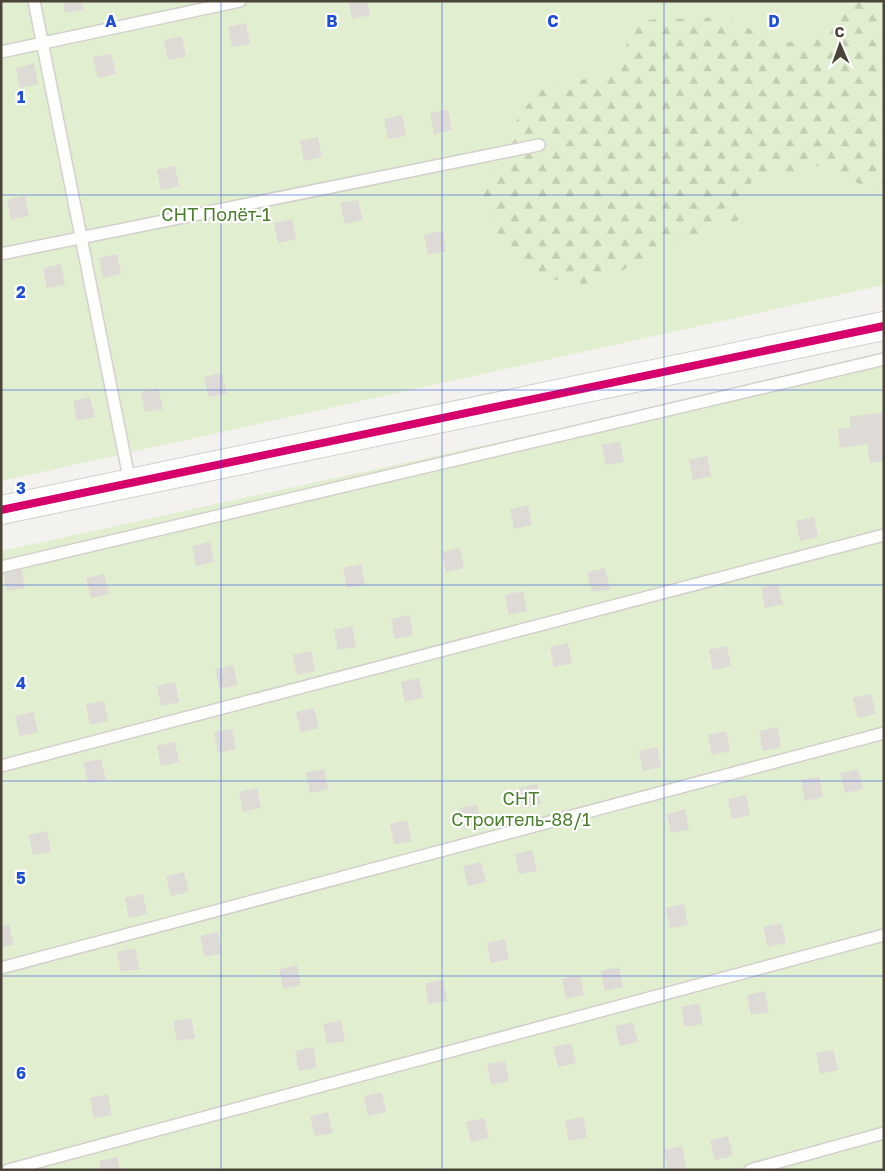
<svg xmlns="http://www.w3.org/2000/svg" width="885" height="1171" viewBox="0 0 885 1171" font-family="'Golos Text',sans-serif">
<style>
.green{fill:#e1eecf}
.forest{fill:url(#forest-firs)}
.building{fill:#dedbd6}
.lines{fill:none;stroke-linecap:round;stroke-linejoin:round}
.service-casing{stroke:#d2d0cb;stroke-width:14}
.tertiary-casing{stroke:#d2d0cb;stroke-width:30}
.service{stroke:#fdfdfc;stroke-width:11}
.tertiary{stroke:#fdfdfc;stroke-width:28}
.cycleway-casing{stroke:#fff;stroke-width:11}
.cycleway{stroke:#d6006c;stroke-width:8}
.grid{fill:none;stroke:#1d4ed8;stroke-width:1;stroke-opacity:0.55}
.labels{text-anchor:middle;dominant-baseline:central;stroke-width:4.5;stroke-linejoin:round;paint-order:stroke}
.park-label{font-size:18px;fill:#4a7f2a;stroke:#fff}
.grid-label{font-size:16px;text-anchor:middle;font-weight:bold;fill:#1d4ed8;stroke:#fff;stroke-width:4.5;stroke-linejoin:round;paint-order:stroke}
</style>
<defs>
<pattern id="forest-firs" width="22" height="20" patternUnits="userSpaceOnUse" patternTransform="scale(1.25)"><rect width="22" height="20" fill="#e1eecf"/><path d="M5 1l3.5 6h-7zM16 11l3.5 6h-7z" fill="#c3cdb2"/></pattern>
</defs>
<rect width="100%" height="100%" fill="#f4f2ee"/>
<path class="green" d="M 1,1 L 884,1 L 884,285 L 1,481 Z
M 884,358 L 884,1170 L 1,1170 L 1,551 Z"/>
<path class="forest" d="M 853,1 L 884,1 L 884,195 L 819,166 L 752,180 L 739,220 L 672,243 L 594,286 L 545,278 L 504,245 L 481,201 L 500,144 L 540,87 L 608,75 L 641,20 L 723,17 L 782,43 L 827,37 Z"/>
<path class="building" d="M 63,1 L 82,1 L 83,10 L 65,13 Z
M 349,1 L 367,1 L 370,15 L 352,19 Z
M 246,23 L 250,44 L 232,47 L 228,27 Z
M 182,36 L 186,57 L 168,60 L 164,40 Z
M 111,54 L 116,74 L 98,78 L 93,57 Z
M 34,63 L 38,84 L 20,88 L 16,68 Z
M 448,110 L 452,130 L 434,134 L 430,113 Z
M 402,115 L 406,136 L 388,139 L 384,119 Z
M 318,137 L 322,157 L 304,161 L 300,141 Z
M 175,166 L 179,186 L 161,190 L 157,170 Z
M 25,196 L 29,216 L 11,220 L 7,200 Z
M 358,200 L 363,220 L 345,224 L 340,203 Z
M 292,219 L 296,239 L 278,243 L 274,223 Z
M 442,231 L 446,251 L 428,255 L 424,235 Z
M 117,254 L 121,274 L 103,278 L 99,258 Z
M 61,264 L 65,285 L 47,288 L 43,268 Z
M 222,373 L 227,394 L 209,397 L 204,377 Z
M 158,388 L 163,409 L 145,412 L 141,392 Z
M 90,397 L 95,417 L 77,421 L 73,401 Z
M 884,412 L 884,461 L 870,463 L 867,444 L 840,448 L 838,429 L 851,427 L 849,417 Z
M 620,441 L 624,462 L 606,465 L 602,445 Z
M 707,456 L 711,476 L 693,480 L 689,460 Z
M 528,505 L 532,525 L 514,529 L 510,509 Z
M 814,517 L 818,537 L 800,541 L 796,521 Z
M 210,542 L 214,562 L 196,566 L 192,546 Z
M 460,548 L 464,568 L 446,572 L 442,552 Z
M 361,564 L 365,584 L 347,588 L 343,568 Z
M 21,567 L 25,588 L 7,591 L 3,571 Z
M 605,568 L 610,589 L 592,592 L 587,572 Z
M 104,574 L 109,594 L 91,598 L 86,578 Z
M 778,584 L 783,604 L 765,608 L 761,588 Z
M 523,591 L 527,611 L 509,615 L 505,595 Z
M 409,615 L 413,635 L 395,639 L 391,619 Z
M 352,626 L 356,647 L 338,650 L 334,630 Z
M 568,643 L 572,663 L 554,667 L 550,647 Z
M 727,646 L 731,666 L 713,670 L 709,650 Z
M 311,651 L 315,671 L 297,675 L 293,655 Z
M 233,665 L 238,685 L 220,689 L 215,669 Z
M 419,678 L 423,698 L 405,702 L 401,682 Z
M 175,682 L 179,702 L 161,706 L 157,686 Z
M 871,694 L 876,714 L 858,718 L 853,698 Z
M 104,701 L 108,721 L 90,725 L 86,704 Z
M 314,708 L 319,728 L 301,732 L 296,712 Z
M 33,712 L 38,732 L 20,736 L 15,716 Z
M 777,727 L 781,747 L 763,751 L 759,731 Z
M 232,729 L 236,749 L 218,753 L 214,732 Z
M 726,731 L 730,751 L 712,755 L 708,735 Z
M 175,742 L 179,762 L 161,766 L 157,746 Z
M 657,747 L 661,767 L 643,771 L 639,751 Z
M 101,759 L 106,780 L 88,783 L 83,763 Z
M 324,769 L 328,789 L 310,793 L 306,772 Z
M 858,769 L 863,789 L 845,793 L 840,773 Z
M 819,777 L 823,797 L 805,801 L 801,780 Z
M 537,784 L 541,804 L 523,808 L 519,788 Z
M 257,788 L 261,808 L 243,812 L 239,792 Z
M 746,795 L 750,815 L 732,819 L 728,799 Z
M 477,805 L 481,825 L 464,829 L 459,808 Z
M 685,809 L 689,830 L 671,833 L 667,814 Z
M 407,820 L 412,841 L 394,844 L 390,824 Z
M 47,831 L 51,852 L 33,855 L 29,835 Z
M 532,850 L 537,871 L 519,874 L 515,854 Z
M 481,862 L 486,882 L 468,886 L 463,866 Z
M 184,872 L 189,892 L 171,896 L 166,876 Z
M 143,894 L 147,914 L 129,918 L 125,898 Z
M 684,904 L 688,925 L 670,928 L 666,908 Z
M 781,923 L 786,943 L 768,947 L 763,927 Z
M 9,924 L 14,945 L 1,947 L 1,926 Z
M 218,932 L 222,953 L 205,957 L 200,936 Z
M 505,939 L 509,959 L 491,963 L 487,943 Z
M 135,948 L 139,969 L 121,972 L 117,952 Z
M 297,965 L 301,985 L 283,989 L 279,969 Z
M 619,967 L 623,987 L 605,991 L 601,971 Z
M 580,975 L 584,995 L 566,999 L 562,979 Z
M 443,980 L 447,1001 L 429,1004 L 425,984 Z
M 765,991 L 769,1012 L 751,1015 L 747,995 Z
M 699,1003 L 703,1024 L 685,1027 L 681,1007 Z
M 191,1018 L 195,1038 L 177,1041 L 173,1021 Z
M 341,1020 L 345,1041 L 327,1044 L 323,1024 Z
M 633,1022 L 638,1042 L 620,1046 L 615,1026 Z
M 571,1043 L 576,1063 L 558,1067 L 553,1047 Z
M 313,1047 L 317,1068 L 299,1071 L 295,1051 Z
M 833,1050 L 838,1070 L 820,1074 L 816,1053 Z
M 505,1061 L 509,1081 L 491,1085 L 487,1064 Z
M 382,1092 L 386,1112 L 368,1116 L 364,1096 Z
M 108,1094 L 112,1115 L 94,1118 L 90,1098 Z
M 328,1112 L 333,1133 L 315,1136 L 310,1116 Z
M 583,1117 L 587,1138 L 569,1141 L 565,1121 Z
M 484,1118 L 489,1138 L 471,1142 L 466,1122 Z
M 728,1136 L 733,1156 L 715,1160 L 710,1140 Z
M 682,1146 L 686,1167 L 668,1170 L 664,1150 Z
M 117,1157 L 120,1170 L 101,1170 L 99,1161 Z"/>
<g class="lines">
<defs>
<path id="service" d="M 34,1 L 130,483
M 1,52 L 240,1
M 1,254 L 539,145
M 1,567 L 884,359
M 1,766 L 884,535
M 1,968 L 884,733
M 8,1170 L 884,935
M 750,1170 L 884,1133"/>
<path id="tertiary" d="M 1,510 L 884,326"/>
</defs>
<use href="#service" class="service-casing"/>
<use href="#tertiary" class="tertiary-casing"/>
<use href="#service" class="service"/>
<use href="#tertiary" class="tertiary"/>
<defs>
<path id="cycleway" d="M 1,510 L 884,326"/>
</defs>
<use href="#cycleway" class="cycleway-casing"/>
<use href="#cycleway" class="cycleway"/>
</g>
<path class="grid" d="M 221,1 L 221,1170M 442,1 L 442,1170M 664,1 L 664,1170M 1,195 L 884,195M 1,390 L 884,390M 1,585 L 884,585M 1,781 L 884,781M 1,976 L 884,976"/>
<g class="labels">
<g class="park-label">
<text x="216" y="214">СНТ Полёт-1</text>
<text x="521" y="798">СНТ<tspan x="521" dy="21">Строитель-88/1</tspan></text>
</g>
</g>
<g class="grid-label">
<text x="111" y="27">A</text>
<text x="332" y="27">B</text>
<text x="553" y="27">C</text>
<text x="774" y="27">D</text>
<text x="21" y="103">1</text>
<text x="21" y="298">2</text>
<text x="21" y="494">3</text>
<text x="21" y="689">4</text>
<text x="21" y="884">5</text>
<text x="21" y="1079">6</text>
</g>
<rect width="885" height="1171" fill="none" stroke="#4b4439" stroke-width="5"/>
<g transform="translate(840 45) rotate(358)" stroke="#ffffff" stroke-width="4" paint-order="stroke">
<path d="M0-4L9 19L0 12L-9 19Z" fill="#4b4439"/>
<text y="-8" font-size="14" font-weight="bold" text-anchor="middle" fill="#4b4439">С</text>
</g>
</svg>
